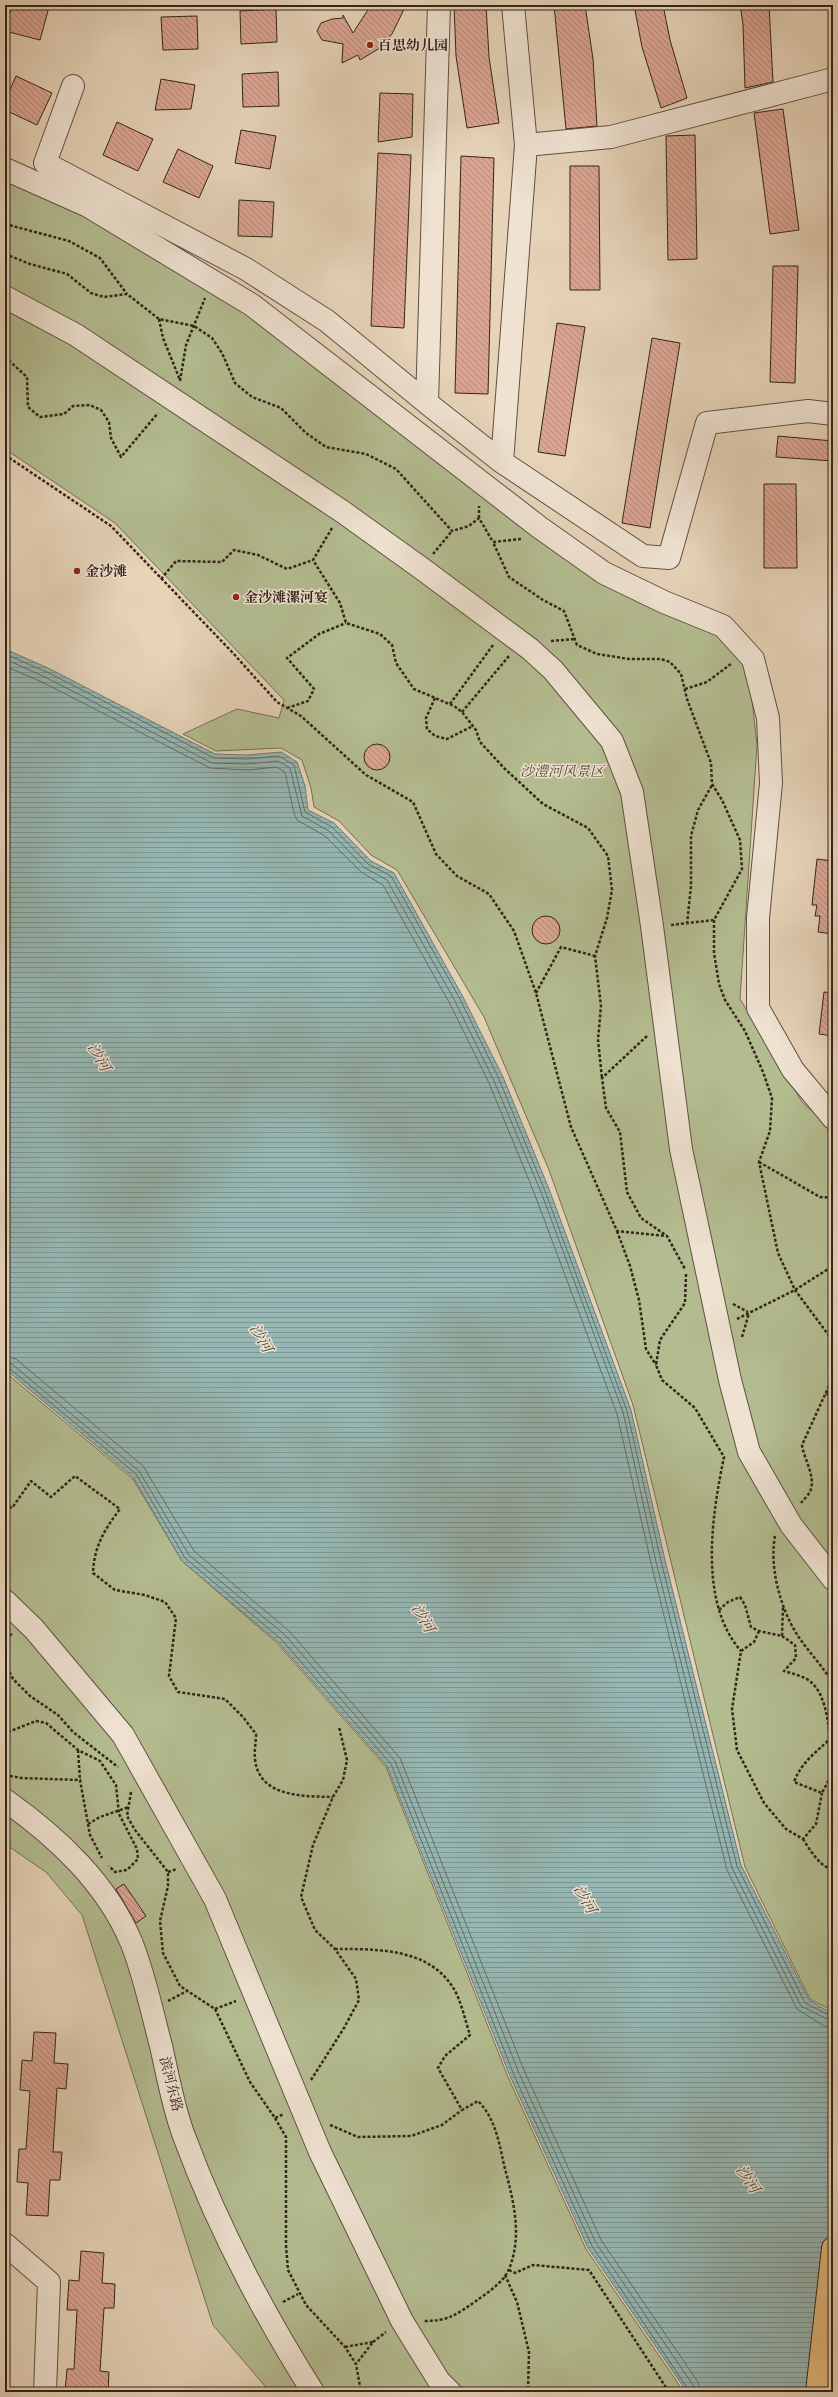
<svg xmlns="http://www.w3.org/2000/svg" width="838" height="2397" viewBox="0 0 838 2397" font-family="Alegreya,'Noto Serif SC',serif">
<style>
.park{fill:#b3bc90;stroke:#747054}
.water{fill:url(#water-rules);stroke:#6f7c75}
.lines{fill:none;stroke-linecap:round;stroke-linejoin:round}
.shore{stroke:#656e66;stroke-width:1}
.building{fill:url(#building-back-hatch);stroke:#342419}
.minor-casing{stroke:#605041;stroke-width:24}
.major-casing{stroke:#342419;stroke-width:24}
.path{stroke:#342419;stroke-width:2.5;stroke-dasharray:3 2;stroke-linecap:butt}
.minor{stroke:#efe2d1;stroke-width:22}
.major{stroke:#e3ba7c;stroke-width:22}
.poi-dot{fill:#8f2418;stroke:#efe2d1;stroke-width:1.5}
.labels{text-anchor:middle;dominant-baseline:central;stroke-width:3;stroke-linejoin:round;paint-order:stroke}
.poi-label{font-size:14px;font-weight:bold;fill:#342419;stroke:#efe2d1;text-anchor:start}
.park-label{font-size:14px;font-style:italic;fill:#544a37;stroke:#efe2d1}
.street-label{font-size:14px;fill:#342419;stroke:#efe2d1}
.water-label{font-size:15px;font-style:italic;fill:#4c4940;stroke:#efe2d1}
</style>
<defs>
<pattern id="water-rules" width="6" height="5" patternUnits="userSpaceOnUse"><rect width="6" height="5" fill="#96b7b3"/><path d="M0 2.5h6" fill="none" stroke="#7b9591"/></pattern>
<pattern id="building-back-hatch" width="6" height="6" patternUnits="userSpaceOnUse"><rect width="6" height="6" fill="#dca591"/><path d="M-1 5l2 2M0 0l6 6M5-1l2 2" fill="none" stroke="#b38676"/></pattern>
</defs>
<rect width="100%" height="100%" fill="#e6d3b8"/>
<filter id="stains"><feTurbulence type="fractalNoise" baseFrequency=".005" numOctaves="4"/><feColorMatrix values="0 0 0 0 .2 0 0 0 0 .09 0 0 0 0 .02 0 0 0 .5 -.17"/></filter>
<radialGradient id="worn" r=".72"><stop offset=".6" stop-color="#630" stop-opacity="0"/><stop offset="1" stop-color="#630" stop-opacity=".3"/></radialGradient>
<path class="park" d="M 5,179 L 23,185 L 155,253 L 241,308 L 577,561 L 718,631 L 749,672 L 757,745 L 740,999 L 802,1102 L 833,1130 L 833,2011 L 810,1999 L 745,1867 L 633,1405 L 549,1170 L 484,1017 L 397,870 L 371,855 L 339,821 L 314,807 L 311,788 L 302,760 L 281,748 L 216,751 L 183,734 L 237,709 L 279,718 L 284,700 L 115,523 L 5,449 Z
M 5,1372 L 133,1479 L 182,1561 L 277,1643 L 386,1767 L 508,2077 L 586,2249 L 684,2392 L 270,2392 L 213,2325 L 82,1915 L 46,1872 L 5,1844 Z"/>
<path class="water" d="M 5,649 L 50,669 L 215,754 L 247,755 L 281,752 L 297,762 L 305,786 L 308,810 L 334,823 L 371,861 L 394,873 L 463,997 L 503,1077 L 549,1189 L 631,1410 L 665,1560 L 741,1865 L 809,2000 L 833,2014 L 833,2392 L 687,2392 L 588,2248 L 510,2076 L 387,1766 L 278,1642 L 182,1561 L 133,1477 L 5,1369 Z"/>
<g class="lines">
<path class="shore" d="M 5,654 L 49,673 L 214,758 L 247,759 L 279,756 L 294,765 L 305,812 L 332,827 L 368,864 L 391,876 L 460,999 L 499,1079 L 545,1191 L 627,1411 L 661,1561 L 737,1866 L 805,2003 L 833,2017
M 5,659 L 47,678 L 212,763 L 247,764 L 278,761 L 290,768 L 302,816 L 329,831 L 365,868 L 387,880 L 455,1001 L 494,1081 L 541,1192 L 623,1412 L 656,1562 L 732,1868 L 801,2006 L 833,2022
M 5,666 L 44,683 L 210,768 L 248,770 L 277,767 L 285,772 L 294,813 L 297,820 L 325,836 L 361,872 L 383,885 L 450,1004 L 489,1083 L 535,1195 L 617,1414 L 651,1563 L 727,1870 L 797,2009 L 824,2026 L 833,2028
M 5,1356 L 16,1359 L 143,1466 L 194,1551 L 289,1631 L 400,1758 L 524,2070 L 601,2240 L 698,2382 L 701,2392
M 5,1362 L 12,1364 L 139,1471 L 189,1555 L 285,1635 L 395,1761 L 519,2073 L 596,2243 L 693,2385 L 695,2392
M 5,1367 L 9,1368 L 136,1474 L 185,1558 L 281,1639 L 391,1764 L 514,2075 L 592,2246 L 690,2392"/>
</g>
<path class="building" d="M 12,5 L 49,7 L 40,40 L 5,31 Z
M 371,5 L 406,5 L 392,34 L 380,48 L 360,60 L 358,55 L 342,63 L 343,44 L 322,40 L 317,31 L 321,23 L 332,19 L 343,18 L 343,15 L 353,33 Z
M 454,5 L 486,5 L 489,57 L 499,123 L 467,128 L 456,56 Z
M 554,5 L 585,5 L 593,59 L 597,126 L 566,129 Z
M 634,5 L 663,5 L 670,40 L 687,98 L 661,108 L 642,47 Z
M 740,5 L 769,5 L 773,82 L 745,88 L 743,24 Z
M 276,9 L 277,42 L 241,44 L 240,11 Z
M 197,16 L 198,49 L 163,50 L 161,17 Z
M 278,72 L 279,106 L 243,107 L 242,74 Z
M 16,76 L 52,93 L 37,125 L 5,110 L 5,101 Z
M 161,79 L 195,85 L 191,109 L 155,110 Z
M 380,93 L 413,94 L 412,137 L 378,142 Z
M 783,109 L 799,230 L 770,234 L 754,113 Z
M 117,122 L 153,139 L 138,171 L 103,155 Z
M 241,130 L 276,136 L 270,169 L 235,163 Z
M 695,135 L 697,259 L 668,260 L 666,136 Z
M 178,149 L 213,166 L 199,198 L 163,182 Z
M 378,153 L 411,155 L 404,328 L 371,326 Z
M 461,156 L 494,158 L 488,394 L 455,393 Z
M 570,166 L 599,166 L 600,290 L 570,290 Z
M 239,200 L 274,202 L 272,237 L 238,236 Z
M 773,266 L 798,266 L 795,383 L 770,382 Z
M 557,323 L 585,327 L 565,456 L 538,452 Z
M 652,338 L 680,343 L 650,528 L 622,523 Z
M 778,436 L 833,441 L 833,461 L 776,457 Z
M 764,484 L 796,484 L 797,568 L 764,568 Z
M364 757a13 13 0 1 1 26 0a13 13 0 1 1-26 0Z
M 817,859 L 833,861 L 833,934 L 818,932 L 820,916 L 815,916 L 817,905 L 812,905 Z
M532 930a14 14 0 1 1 28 0a14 14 0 1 1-28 0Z
M 824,992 L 833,993 L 833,1036 L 819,1034 Z
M 124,1884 L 146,1916 L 136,1923 L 116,1889 Z
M 34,2032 L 56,2033 L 54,2063 L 68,2064 L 66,2089 L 57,2088 L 53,2152 L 62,2152 L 60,2180 L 50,2180 L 48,2216 L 26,2215 L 28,2183 L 17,2182 L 19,2149 L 26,2149 L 30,2091 L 20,2090 L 22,2060 L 32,2061 Z
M 81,2251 L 104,2253 L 102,2283 L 115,2284 L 114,2308 L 104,2308 L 100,2371 L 109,2372 L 108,2392 L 65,2392 L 67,2369 L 74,2369 L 77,2310 L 67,2310 L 69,2280 L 79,2281 Z"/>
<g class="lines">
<defs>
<path id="minor" d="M 439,5 L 427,403 L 502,462
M 513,5 L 526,145 L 502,462 L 643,556 L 669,558 L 707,423 L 808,411 L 833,414
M 73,86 L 45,163 L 246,269 L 327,321 L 427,403
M 526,145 L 611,137 L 833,79
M 5,169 L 88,206 L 252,305 L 539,527 L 604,573 L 664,602 L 723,626 L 753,659 L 768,718 L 771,783 L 758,918 L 758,1008 L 793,1070 L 833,1118
M 5,297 L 76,335 L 343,512 L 421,568 L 530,649 L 553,670 L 612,741 L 632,792 L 652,926 L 681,1149 L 730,1380 L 749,1452 L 791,1525 L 833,1579
M 5,1601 L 34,1629 L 123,1735 L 215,1899 L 320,2152 L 402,2321 L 439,2381 L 450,2392
M 5,1800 C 57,1837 107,1883 132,1944 C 145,1977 152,2012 161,2046 C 168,2076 173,2107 184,2136 C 217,2226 262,2311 313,2392
M 5,2244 L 49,2282 L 45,2392"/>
<path id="major" d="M 817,2392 L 833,2248"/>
</defs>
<use href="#minor" class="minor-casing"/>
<use href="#major" class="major-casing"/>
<path class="path" d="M 5,224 L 69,241 L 100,258 L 127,294
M 5,254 L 30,264 L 67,274 L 91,293 L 104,297 L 127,294 L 159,319 L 194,326 L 212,338 L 222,353 L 235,383 L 252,397 L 281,408 L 306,433 L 326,447 L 366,454 L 396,469 L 452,531 L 469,526 L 479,518 L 493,542
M 159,319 L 163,338 L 180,380
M 5,357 L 27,377 L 28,407 L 40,417 L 64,414 L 73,406 L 90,405 L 101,410 L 109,422 L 111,438 L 121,457 L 158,413
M 180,381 L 186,345 L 205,298
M 5,455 L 111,526 L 232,652 L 277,702 L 301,716 L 366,775 L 413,802 L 436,854 L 457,876 L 489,894 L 514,931 L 536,993 L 571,1127 L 617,1231 L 667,1236
M 479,518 L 479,506
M 332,528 L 313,560 L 340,603 L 346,623 L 380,634 L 392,645 L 396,663 L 414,689 L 454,706 L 462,712 L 476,730 L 480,742 L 504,768 L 543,804 L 588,828 L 608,856 L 612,890 L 607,918 L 595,956 L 601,1006 L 598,1040 L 602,1078
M 521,539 L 493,542 L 509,577 L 543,600 L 564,611 L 577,645 L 597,654 L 629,659 L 661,659 L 670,662 L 681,674 L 687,699 L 711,763 L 712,784 L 722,800 L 740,840 L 742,869 L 714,920 L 714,953 L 719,984 L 725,1000 L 745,1031 L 763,1072 L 772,1098 L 770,1131 L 759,1162 L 778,1253 L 795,1290 L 833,1341
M 433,554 L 452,531
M 161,579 L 176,561 L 222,562 L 234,550 L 258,555 L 287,569 L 313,560
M 551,641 L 575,639
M 685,689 L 707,682 L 731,664
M 435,698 L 426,718 L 427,729 L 435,736 L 447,739 L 473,726
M 450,704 L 493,645
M 287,708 L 308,701 L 314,689 L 287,658 L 319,634 L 346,623
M 462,712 L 509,656
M 687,924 L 691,886 L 691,836 L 698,810 L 712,785
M 671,925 L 714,920
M 536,993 L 561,947 L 595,956
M 647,1036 L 602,1078 L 606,1108 L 620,1132 L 627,1192 L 641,1218 L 667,1236 L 685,1269
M 759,1162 L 820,1197 L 833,1198
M 617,1231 L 630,1266 L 639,1300 L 646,1349 L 656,1365
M 686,1274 L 685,1303 L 660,1340 L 656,1365 L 662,1380 L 695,1408 L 724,1457 C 712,1515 698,1602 741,1651
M 733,1304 L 748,1312
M 737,1319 L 795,1290 L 833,1266
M 742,1337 L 749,1313
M 826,1393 L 833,1399
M 801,1503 C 804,1499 810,1494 811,1489 C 815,1475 804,1459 802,1445 L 833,1377
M 5,1504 L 12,1508 L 31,1481 L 51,1497 L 75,1476 L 120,1509 C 105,1529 94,1546 93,1573 L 115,1590 L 145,1595 L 165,1602 L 176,1618 L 169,1676 L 178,1692 L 225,1699 L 243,1717 L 256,1734 C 256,1742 254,1751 255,1759 C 259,1798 304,1796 333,1797
M 775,1536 C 769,1568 781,1610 798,1636 C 809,1652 823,1667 833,1683
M 719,1610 L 728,1602 L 740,1597 L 745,1605 L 751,1627 L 759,1631 L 782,1636 L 783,1607
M 759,1631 L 754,1642 L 741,1651 L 732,1709 L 737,1750 L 764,1803 L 786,1829 L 803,1839 L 816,1824 L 822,1793
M 782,1636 L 795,1645 L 796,1658 L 784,1671 C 791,1673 798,1675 805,1678 C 825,1688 828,1720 830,1739 C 815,1753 801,1763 794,1782 L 822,1793 L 833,1772
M 5,1638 L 12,1634
M 5,1663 L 13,1679 L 30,1696 L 58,1715 L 73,1732 L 118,1767
M 5,1736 L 8,1732 L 36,1721 L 46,1723 L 78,1750 L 100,1761 L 116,1785 L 119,1814 L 137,1849 L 138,1859 L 127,1870 L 115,1872 L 109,1866
M 78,1750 L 80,1780
M 5,1775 L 21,1778 L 80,1780 L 90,1835 L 102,1858
M 131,1792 L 127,1816 L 135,1830 L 168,1872 L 168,1886 L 160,1921 L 163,1953 L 180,1986 L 215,2009 L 236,2001
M 88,1824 L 100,1817 L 129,1807
M 803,1839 C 810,1850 819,1866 833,1870
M 168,1872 L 177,1869
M 335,1949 C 376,1949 427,1948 452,1986 C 461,1999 465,2020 470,2035 L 445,2056 L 438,2068 L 462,2110 L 478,2101 C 495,2118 499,2142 504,2165 C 513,2199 523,2235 509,2269 C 504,2282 487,2293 476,2301 C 456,2315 448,2321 424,2321
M 168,2001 L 187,1991
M 215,2009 L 250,2082 L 275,2118 L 284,2114
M 311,2080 L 344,2028 L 359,2000 L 356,1979 L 335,1949 L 315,1930 L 301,1897 L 313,1845 L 333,1797 L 343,1780 L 347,1760 L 339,1727
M 275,2118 L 286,2137 L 286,2246 L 288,2270 L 306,2305 L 345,2347 L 356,2364 L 361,2392
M 330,2125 L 358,2137 L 411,2136 L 442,2125 L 462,2110
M 509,2270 L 515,2273 L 533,2265 L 589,2270 L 669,2392
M 505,2275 L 517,2302 L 529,2352 L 528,2392
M 283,2302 L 298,2294
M 373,2342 L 386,2332
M 345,2347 L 373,2342 L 356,2364"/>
<use href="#minor" class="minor"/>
<use href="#major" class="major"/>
</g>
<g class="poi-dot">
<circle cx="370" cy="45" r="4"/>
<circle cx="77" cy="571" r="4"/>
<circle cx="236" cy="597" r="4"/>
</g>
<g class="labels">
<g class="poi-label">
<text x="378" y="45">百思幼儿园</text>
<text x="85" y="571">金沙滩</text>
<text x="244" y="597">金沙滩漯河宴</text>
</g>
<g class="park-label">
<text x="562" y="771">沙澧河风景区</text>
</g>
<g class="street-label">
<text transform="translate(171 2084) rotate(76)">滨河东路</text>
</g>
<g class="water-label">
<text transform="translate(99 1057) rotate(60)">沙河</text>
<text transform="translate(261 1338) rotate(60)">沙河</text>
<text transform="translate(423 1618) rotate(60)">沙河</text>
<text transform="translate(585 1899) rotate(60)">沙河</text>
<text transform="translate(748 2179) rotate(56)">沙河</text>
</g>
</g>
<rect width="838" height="2397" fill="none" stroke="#e6d3b8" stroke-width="20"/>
<rect x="6" y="6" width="826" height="2385" fill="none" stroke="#342419" stroke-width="2"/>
<rect x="10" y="10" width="818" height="2377" fill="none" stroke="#342419"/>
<rect width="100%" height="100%" filter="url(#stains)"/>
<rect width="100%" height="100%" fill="url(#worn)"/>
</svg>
